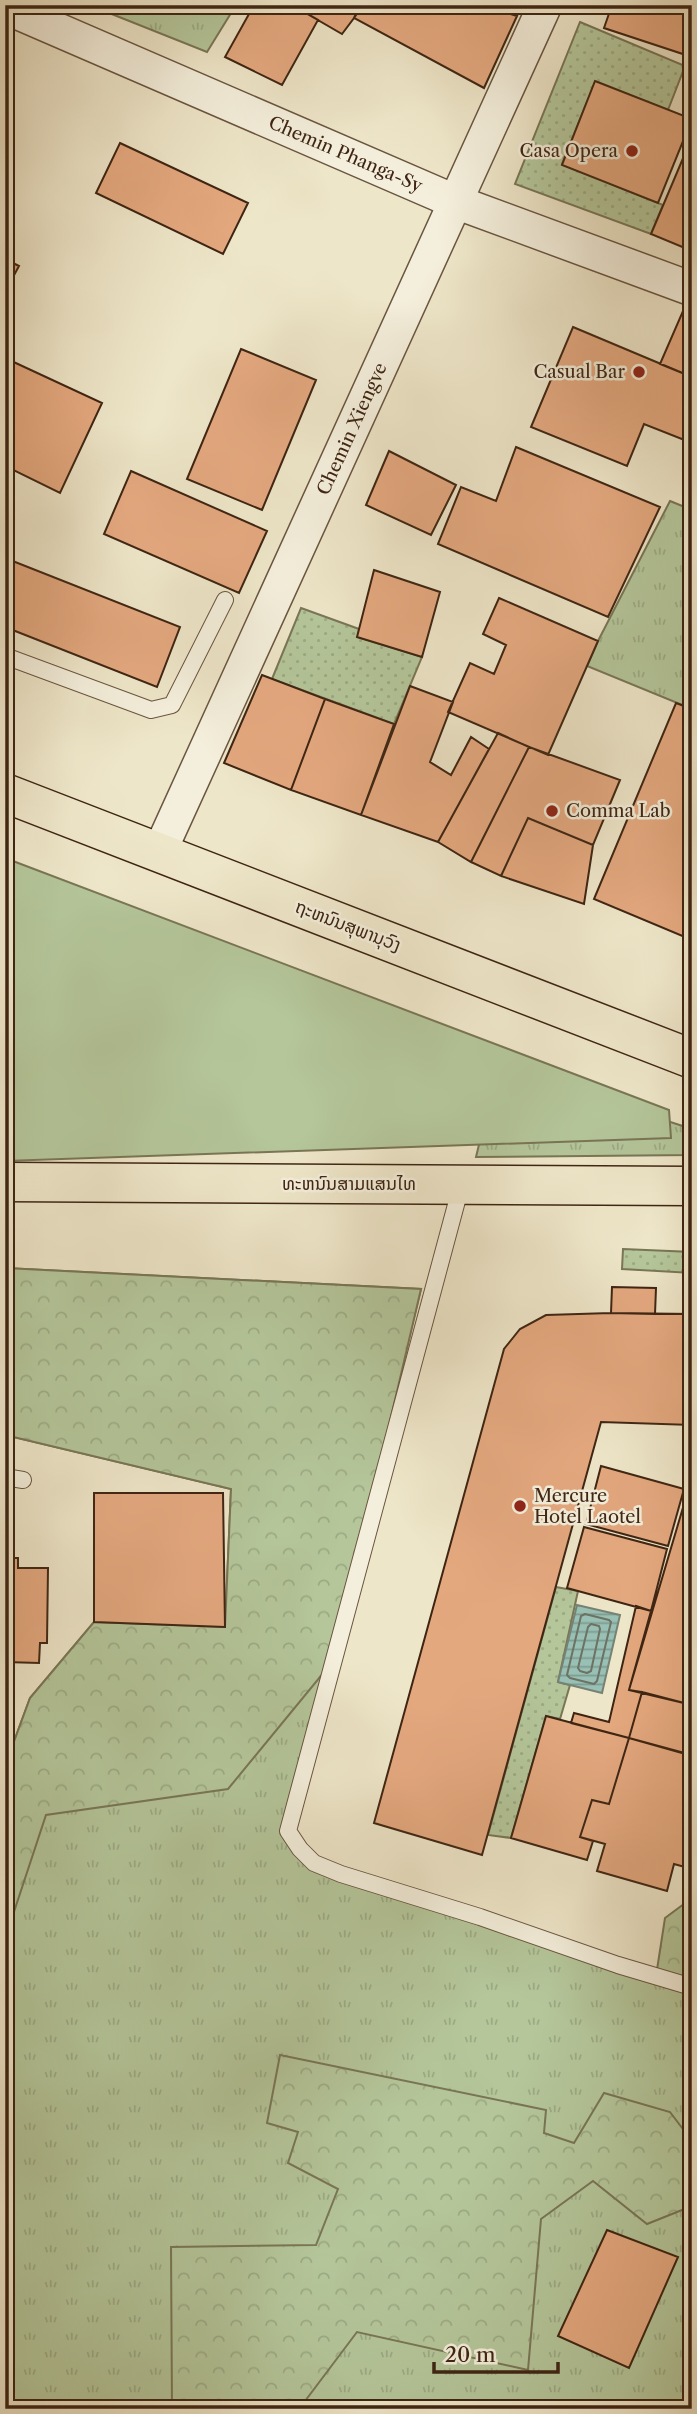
<svg xmlns="http://www.w3.org/2000/svg" width="697" height="2414" viewBox="0 0 697 2414" font-family="'Libre Caslon Text','Noto Sans Lao',serif">
<style>
.grass{fill:url(#grass-tufts);stroke:#797656;stroke-width:2}
.forest{fill:url(#forest-crowns);stroke:#797656;stroke-width:2}
.park{fill:#b4c69a;stroke:#797656;stroke-width:2}
.garden{fill:url(#garden-dots);stroke:#797656;stroke-width:2}
.water{fill:url(#water-rules);stroke:#758274;stroke-width:2}
.lines{fill:none;stroke-linecap:round;stroke-linejoin:round}
.shore{stroke:#6c7264;stroke-width:2}
.building{fill:#e4a87f;stroke:#3e2513;stroke-width:2}
.service-casing{stroke:#6a5540;stroke-width:18}
.minor-casing{stroke:#6a5540;stroke-width:36}
.trunk-casing{stroke:#3e2513;stroke-width:41}
.service{stroke:#f4efdc;stroke-width:16}
.minor{stroke:#f4efdc;stroke-width:33}
.trunk{stroke:#eee6c9;stroke-width:38}
.poi-dot{fill:#8f2418;stroke:#f4efdc;stroke-width:2.5}
.labels{text-anchor:middle;dominant-baseline:central;stroke-width:5;stroke-linejoin:round;paint-order:stroke}
.poi-label{font-size:18px;fill:#3e2513;stroke:#f4efdc;text-anchor:end}
.street-label{font-size:18px;fill:#3e2513;stroke:#f4efdc}
</style>
<defs>
<pattern id="grass-tufts" width="24" height="20" patternUnits="userSpaceOnUse" patternTransform="scale(1.75)"><rect width="24" height="20" fill="#b4c69a"/><path d="M3 7l-1-3M5 7V3M7 7l1-3M15 17l-1-3M17 17v-4M19 17l1-3" fill="none" stroke="#9caa84"/></pattern>
<pattern id="forest-crowns" width="20" height="18" patternUnits="userSpaceOnUse" patternTransform="scale(1.75)"><rect width="20" height="18" fill="#b4c69a"/><path d="M2 6a3 3 0 1 1 6 0M12 15a3 3 0 1 1 6 0" fill="none" stroke="#9caa84"/></pattern>
<pattern id="garden-dots" width="8" height="8" patternUnits="userSpaceOnUse" patternTransform="scale(1.75)"><rect width="8" height="8" fill="#b4c69a"/><path d="M2 2h.1M6 6h.1" fill="none" stroke="#9caa84" stroke-width="1.8" stroke-linecap="round"/></pattern>
<pattern id="water-rules" width="6" height="5" patternUnits="userSpaceOnUse" patternTransform="scale(1.75)"><rect width="6" height="5" fill="#99c0b4"/><path d="M0 2.5h6" fill="none" stroke="#7e9c91"/></pattern>
</defs>
<rect width="100%" height="100%" fill="#eee6c9"/>
<filter id="stains"><feTurbulence type="fractalNoise" baseFrequency=".00286" numOctaves="4"/><feColorMatrix values="0 0 0 0 .2 0 0 0 0 .09 0 0 0 0 .02 0 0 0 .5 -.17"/></filter>
<radialGradient id="worn" r=".72"><stop offset=".6" stop-color="#630" stop-opacity="0"/><stop offset="1" stop-color="#630" stop-opacity=".3"/></radialGradient>
<path class="grass" d="M 89,5 L 236,5 L 207,52 Z
M 670,501 L 692,510 L 692,709 L 587,666 L 598,641 Z
M 498,1066 L 692,1129 L 692,1155 L 476,1157 Z
M 5,1268 L 421,1289 L 288,1831 L 314,1863 L 692,1987 L 692,2409 L 5,2409 L 5,1766 L 30,1698 L 94,1622 L 225,1627 L 231,1489 L 5,1435 Z"/>
<path class="forest" d="M 5,1268 L 421,1289 L 334,1660 L 228,1789 L 46,1815 L 5,1939 L 5,1766 L 30,1698 L 94,1622 L 225,1627 L 231,1489 L 5,1435 Z
M 692,1898 L 692,1987 L 656,1976 L 665,1918 Z
M 280,2055 L 546,2110 L 544,2133 L 574,2143 L 604,2093 L 670,2112 L 692,2141 L 692,2206 L 647,2224 L 593,2181 L 541,2219 L 528,2370 L 357,2332 L 299,2409 L 172,2409 L 171,2247 L 316,2245 L 338,2189 L 288,2163 L 298,2132 L 267,2123 Z"/>
<path class="park" d="M 5,858 L 669,1110 L 671,1138 L 5,1161 Z"/>
<path class="garden" d="M 580,22 L 685,66 L 668,110 L 595,82 L 562,164 L 663,205 L 651,234 L 515,184 Z
M 301,608 L 359,629 L 358,637 L 422,657 L 394,724 L 272,679 Z
M 623,1249 L 692,1252 L 692,1273 L 622,1269 Z
M 556,1587 L 578,1591 L 558,1682 L 570,1685 L 560,1719 L 546,1716 L 511,1838 L 488,1835 Z"/>
<path class="water" d="M 577,1605 L 620,1615 L 602,1693 L 558,1682 Z"/>
<g class="lines">
<path class="shore" d="M 585,1614 L 609,1620 L 611,1622 L 597,1681 L 594,1684 L 570,1678 L 567,1675 L 581,1616 Z
M 591,1624 L 599,1626 L 600,1629 L 591,1671 L 587,1673 L 580,1671 L 578,1668 L 588,1627 Z"/>
</g>
<path class="building" d="M 254,5 L 292,5 L 318,20 L 282,85 L 225,57 Z
M 292,5 L 360,5 L 354,18 L 342,34 Z
M 363,5 L 482,5 L 517,16 L 484,88 L 354,18 Z
M 482,5 L 520,5 L 517,16 Z
M 612,5 L 692,5 L 692,57 L 604,28 Z
M 595,81 L 692,119 L 658,203 L 562,165 Z
M 692,137 L 692,251 L 651,234 Z
M 120,143 L 248,203 L 223,254 L 96,193 Z
M 5,259 L 19,266 L 5,292 Z
M 683,311 L 692,315 L 692,377 L 660,364 Z
M 573,327 L 692,377 L 692,443 L 644,424 L 627,466 L 531,427 Z
M 241,349 L 316,380 L 262,510 L 187,479 Z
M 5,358 L 102,403 L 60,493 L 5,466 Z
M 516,447 L 660,507 L 608,617 L 438,544 L 461,487 L 496,501 Z
M 389,451 L 456,485 L 431,535 L 366,505 Z
M 131,471 L 267,531 L 239,593 L 104,534 Z
M 5,558 L 180,627 L 157,687 L 5,627 Z
M 374,570 L 440,592 L 422,657 L 357,637 Z
M 499,598 L 598,641 L 548,755 L 448,712 L 470,663 L 494,674 L 506,645 L 483,634 Z
M 262,675 L 325,699 L 291,790 L 224,763 Z
M 410,686 L 453,702 L 430,762 L 451,775 L 471,737 L 489,749 L 438,842 L 361,815 Z
M 325,699 L 394,724 L 361,815 L 291,790 Z
M 676,703 L 692,709 L 692,940 L 594,899 Z
M 498,733 L 529,747 L 471,862 L 438,842 Z
M 529,747 L 620,780 L 593,845 L 528,818 L 501,876 L 471,862 Z
M 528,818 L 593,845 L 584,904 L 501,876 Z
M 612,1287 L 656,1288 L 655,1314 L 611,1313 Z
M 611,1313 L 692,1314 L 692,1425 L 601,1422 L 482,1855 L 374,1823 L 504,1349 L 520,1329 L 546,1315 Z
M 601,1466 L 684,1489 L 668,1546 L 586,1524 Z
M 94,1493 L 223,1493 L 225,1627 L 94,1622 Z
M 687,1494 L 692,1496 L 692,1705 L 629,1690 Z
M 584,1527 L 667,1549 L 651,1611 L 567,1588 Z
M 5,1558 L 18,1558 L 18,1568 L 48,1568 L 47,1643 L 40,1643 L 39,1663 L 5,1662 Z
M 636,1606 L 651,1611 L 629,1690 L 642,1692 L 629,1738 L 571,1723 L 574,1713 L 609,1722 Z
M 642,1692 L 692,1705 L 692,1744 L 689,1755 L 629,1738 Z
M 546,1716 L 629,1738 L 609,1804 L 592,1800 L 580,1837 L 593,1841 L 587,1860 L 511,1838 Z
M 629,1738 L 692,1755 L 692,1869 L 674,1864 L 667,1891 L 597,1871 L 605,1844 L 580,1837 L 592,1800 L 609,1804 Z
M 607,2230 L 678,2257 L 629,2368 L 558,2336 Z"/>
<g class="lines">
<defs>
<path id="service" d="M 5,656 L 151,710 L 172,705 L 225,600
M 461,1186 L 288,1831 L 300,1849 L 314,1863 L 341,1874 L 480,1917 L 618,1965 L 692,1987
M 5,1477 L 23,1480"/>
<g id="minor">
<path id="s1" d="M 5,7 L 456,202 L 692,289"/>
<path id="s2" d="M 159,853 L 545,5"/>
</g>
<path id="trunk" d="M 5,793 L 692,1059
M 5,1182 L 692,1186"/>
</defs>
<use href="#service" class="service-casing"/>
<use href="#minor" class="minor-casing"/>
<use href="#trunk" class="trunk-casing"/>
<use href="#service" class="service"/>
<use href="#minor" class="minor"/>
<use href="#trunk" class="trunk"/>
</g>
<g class="poi-dot">
<circle cx="632" cy="151" r="7"/>
<circle cx="639" cy="372" r="7"/>
<circle cx="552" cy="811" r="7"/>
<circle cx="520" cy="1506" r="7"/>
</g>
<g class="labels">
<g class="poi-label">
<text x="618" y="151">Casa Opera</text>
<text x="625" y="372">Casual Bar</text>
<text x="566" y="811" text-anchor="start">Comma Lab</text>
<text x="534" y="1496" text-anchor="start">Mercure<tspan x="534" dy="21">Hotel Laotel</tspan></text>
</g>
<g class="street-label">
<text stroke="none"><textPath href="#s1" startOffset="371">Chemin Phanga-Sy</textPath></text>
<text stroke="none"><textPath href="#s2" startOffset="466">Chemin Xiengve</textPath></text>
<text transform="translate(348 926) rotate(21)">ຖະຫນົນສຸພານຸວົງ</text>
<text x="349" y="1184">ທະຫນົນສາມແສນໄທ</text>
</g>
</g>
<rect width="697" height="2414" fill="none" stroke="#eee6c9" stroke-width="28"/>
<rect x="7" y="7" width="683" height="2400" fill="none" stroke="#3e2513" stroke-width="3.5"/>
<rect x="14" y="14" width="669" height="2386" fill="none" stroke="#3e2513" stroke-width="2"/>
<path d="M434 2362v10h124v-10" fill="none" stroke="#3e2513" stroke-width="3.5"/>
<text x="445" y="2362" font-size="21" fill="#3e2513" stroke="#f4efdc" stroke-width="5" paint-order="stroke">20 m</text>
<rect width="100%" height="100%" filter="url(#stains)"/>
<rect width="100%" height="100%" fill="url(#worn)"/>
</svg>
